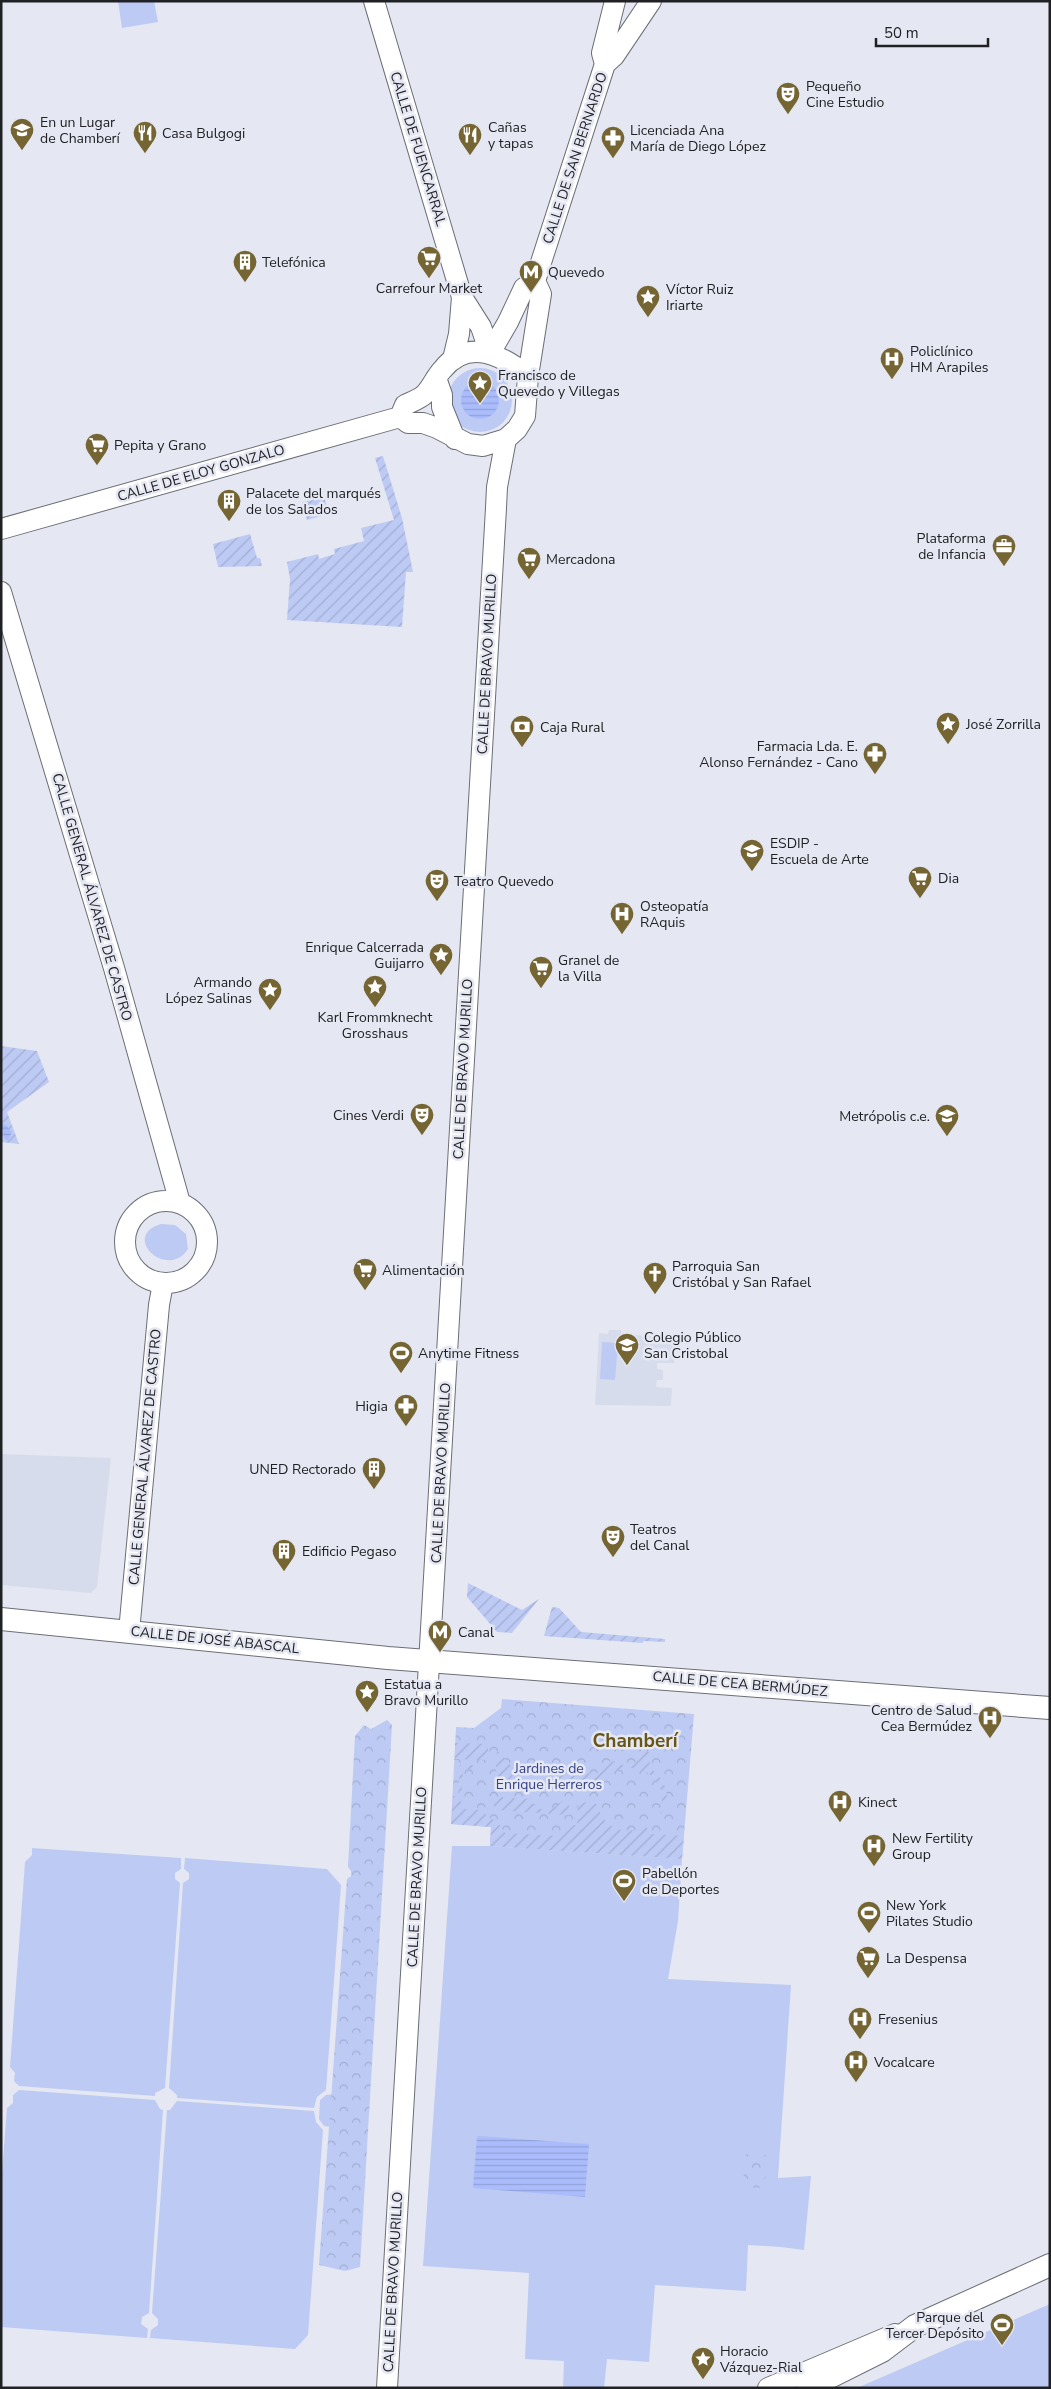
<svg xmlns="http://www.w3.org/2000/svg" width="1051" height="2389" viewBox="0 0 1051 2389" font-family="'Nunito Sans',sans-serif">
<style>
.built{fill:#d7dced}
.grass{fill:#bdcaf4}
.park{fill:url(#park-crowns)}
.garden{fill:url(#garden-furrows)}
.water{fill:url(#water-rules)}
.lines{fill:none;stroke-linecap:round;stroke-linejoin:round}
.secondary-casing{stroke:#6b6e76;stroke-width:22}
.primary-casing{stroke:#6b6e76;stroke-width:24}
.secondary{stroke:#fff;stroke-width:20}
.primary{stroke:#fff;stroke-width:22}
.labels{text-anchor:middle;dominant-baseline:central;stroke-width:5;stroke-linejoin:round;paint-order:stroke}
.poi-label{font-size:14px;fill:#202125;stroke:#e5e8f2;text-anchor:start}
.street-label{font-size:14px;fill:#202125;stroke:#e5e8f2}
.park-label{font-size:14px;fill:#34428c;stroke:#e5e8f2}
.district-label{font-size:19px;font-weight:bold;fill:#675519;stroke:#e5e8f2}
</style>
<defs>
<pattern id="park-crowns" width="20" height="18" patternUnits="userSpaceOnUse" patternTransform="scale(1.25)"><rect width="20" height="18" fill="#bdcaf4"/><path d="M2 6a3 3 0 1 1 6 0M12 15a3 3 0 1 1 6 0" fill="none" stroke="#a2add1"/></pattern>
<pattern id="garden-furrows" width="10" height="10" patternUnits="userSpaceOnUse" patternTransform="scale(1.25)"><rect width="10" height="10" fill="#bdcaf4"/><path d="M-1 1l2-2M0 10L10 0M9 11l2-2" fill="none" stroke="#a2add1"/></pattern>
<pattern id="water-rules" width="6" height="5" patternUnits="userSpaceOnUse" patternTransform="scale(1.25)"><rect width="6" height="5" fill="#aabcfc"/><path d="M0 2.5h6" fill="none" stroke="#92a1d8"/></pattern>
</defs>
<rect width="100%" height="100%" fill="#e5e8f2"/>
<path class="built" d="M 609,1330 L 621,1330 L 621,1334 L 676,1338 L 674,1363 L 657,1363 L 657,1369 L 663,1370 L 663,1380 L 657,1380 L 656,1387 L 672,1388 L 671,1406 L 595,1405 L 599,1333 L 608,1334 Z
M 1,1454 L 111,1458 L 97,1587 L 91,1593 L 1,1585 Z"/>
<path class="grass" d="M 118,1 L 154,1 L 158,22 L 122,28 Z
M448 400a32 32 0 1 1 64 0a32 32 0 1 1-64 0Z
M 161,1224 L 175,1225 L 186,1234 L 188,1249 C 167,1281 120,1236 161,1224 Z
M 602,1342 L 618,1343 L 615,1380 L 600,1379 Z
M 452,1846 L 490,1846 L 682,1859 L 678,1921 L 668,1979 L 791,1985 L 778,2178 L 811,2176 L 804,2250 L 781,2247 L 748,2245 L 746,2291 L 655,2285 L 649,2362 L 607,2359 L 604,2388 L 563,2388 L 564,2361 L 525,2359 L 529,2273 L 423,2266 Z
M 32,1848 L 181,1858 L 181,1869 L 175,1873 L 175,1879 L 180,1883 L 165,2088 L 155,2093 L 155,2096 L 19,2086 L 14,2081 L 15,2073 L 10,2067 L 25,1862 L 32,1855 Z
M 185,1858 L 327,1869 L 341,1885 L 326,2090 L 317,2097 L 314,2108 L 177,2098 L 177,2095 L 169,2088 L 183,1883 L 189,1879 L 189,1873 L 184,1869 Z
M 19,2090 L 155,2100 L 160,2109 L 163,2110 L 149,2313 L 142,2317 L 141,2324 L 148,2329 L 147,2338 L 1,2327 L 1,2186 L 7,2108 L 13,2103 L 13,2095 Z
M 335,2094 L 332,2127 L 324,2126 L 319,2119 L 320,2100 L 326,2095 Z
M 177,2101 L 314,2111 L 316,2122 L 323,2130 L 308,2335 L 295,2349 L 150,2338 L 151,2330 L 158,2325 L 158,2319 L 152,2313 L 167,2110 L 170,2110 Z
M 1050,2304 L 1050,2388 L 857,2388 Z"/>
<path class="park" d="M 502,1699 L 694,1714 L 682,1859 L 490,1846 L 491,1827 L 451,1824 L 456,1727 L 474,1728 L 501,1708 Z
M 387,1720 L 392,1725 L 360,2267 L 345,2271 L 319,2265 L 347,1879 L 351,1876 L 351,1871 L 348,1867 L 355,1736 L 364,1725 L 371,1729 Z
M 745,2154 L 766,2155 L 765,2188 L 743,2187 Z"/>
<path class="garden" d="M 383,456 L 402,518 L 413,572 L 406,572 L 402,627 L 287,620 L 290,579 L 287,562 L 318,554 L 319,559 L 335,554 L 334,549 L 364,541 L 361,528 L 394,520 L 375,458 Z
M 324,496 L 329,514 L 307,520 L 302,502 Z
M 250,534 L 257,558 L 260,558 L 262,566 L 218,567 L 213,544 Z
M 1,1046 L 37,1051 L 49,1082 L 7,1112 L 19,1144 L 1,1142 Z
M 468,1583 L 522,1610 L 539,1599 L 512,1633 L 497,1632 L 467,1597 Z
M 552,1607 L 559,1608 L 581,1632 L 665,1639 L 665,1642 L 643,1641 L 643,1643 L 544,1636 Z
M 455,1743 L 488,1744 L 488,1760 L 455,1759 Z
M 497,1752 L 499,1752 L 528,1785 L 495,1782 Z
M 646,1752 L 651,1752 L 649,1767 C 665,1779 673,1796 661,1814 L 659,1813 C 676,1770 616,1749 600,1790 L 563,1787 L 555,1779 L 541,1776 L 530,1763 L 540,1770 L 596,1774 L 610,1761 L 620,1762 L 621,1765 L 633,1765 Z
M 460,1765 L 474,1765 L 474,1769 L 463,1769 L 461,1805 L 464,1805 L 465,1809 L 482,1810 L 482,1806 L 485,1807 L 485,1814 L 499,1824 L 505,1833 L 560,1836 L 565,1826 L 577,1825 L 578,1802 L 595,1803 C 599,1807 599,1812 602,1817 C 613,1832 630,1834 646,1827 L 652,1834 L 684,1836 L 682,1859 L 490,1846 L 491,1827 L 451,1824 L 453,1796 L 458,1796 Z
M 498,1797 L 530,1799 C 537,1813 551,1812 562,1801 L 569,1801 L 569,1815 L 499,1810 L 494,1806 L 494,1802 Z"/>
<path class="water" d="M461 400a19 19 0 1 1 38 0a19 19 0 1 1-38 0Z
M 1,1124 L 6,1125 L 12,1132 L 8,1140 L 5,1139 Z
M 477,2136 L 589,2144 L 585,2197 L 473,2188 Z"/>
<g class="lines">
<defs>
<path id="secondary" d="M 374,1 L 458,284 L 462,297 L 481,327 L 490,353
M 605,64 L 602,53 L 615,1
M 490,353 L 508,322 L 524,288 L 535,281 L 605,64 L 614,56 L 651,1
M 453,359 L 459,334 L 462,297
M 436,378 L 442,395 L 442,407 L 455,439
M 400,417 L 408,423 L 423,423 L 437,428 L 468,444 L 483,446 L 506,439 L 517,429 L 525,416 L 528,376 L 541,294 L 535,281
M 400,417 L 405,405 C 411,402 420,399 425,394 C 432,387 436,376 443,369 C 469,337 503,356 528,376
M 1,529 L 400,417
M 1,592 L 114,968 L 180,1203
M125 1242a41 41 0 1 1 82 0a41 41 0 1 1-82 0Z
M 129,1632 L 159,1305 L 163,1283
M 387,2388 L 496,508 L 497,487 L 506,439
M 768,2388 L 895,2334"/>
<path id="primary" d="M 1,1619 L 388,1658 L 1050,1708
M 808,2388 L 882,2351 L 915,2326 L 1050,2265"/>
</defs>
<use href="#secondary" class="secondary-casing"/>
<use href="#primary" class="primary-casing"/>
<use href="#secondary" class="secondary"/>
<use href="#primary" class="primary"/>
</g>
<defs>
<symbol id="theatre-pin" viewBox="-11 -11 22 30"><path d="M0 17L-7.5 6A9.5 9.5 0 1 1 7.5 6Z" fill="#756533" stroke="#e5e8f2"/><path d="M-5-5.5Q0-4 5-5.5V0Q5 5 0 6Q-5 5-5 0ZM-3.3-2.5H-1v1.5H-3.3ZM1-2.5H3.3v1.5H1ZM-2.8 1Q0 5.5 2.8 1Z" fill="#fff"/></symbol>
<symbol id="school-pin" viewBox="-11 -11 22 30"><path d="M0 17L-7.5 6A9.5 9.5 0 1 1 7.5 6Z" fill="#756533" stroke="#e5e8f2"/><path d="M0-5L7-2L0 1L-7-2ZM-4 1L0 2.5L4 1V4Q0 6-4 4Z" fill="#fff"/></symbol>
<symbol id="restaurant-pin" viewBox="-11 -11 22 30"><path d="M0 17L-7.5 6A9.5 9.5 0 1 1 7.5 6Z" fill="#756533" stroke="#e5e8f2"/><path d="M-5-6h1v4h1v-4h1v4h1v-4h1v5L-1.5 .5V6h-2V.5L-5-1ZM5-6V6H3V1.5H1.5Q1.5-4 5-6Z" fill="#fff"/></symbol>
<symbol id="pharmacy-pin" viewBox="-11 -11 22 30"><path d="M0 17L-7.5 6A9.5 9.5 0 1 1 7.5 6Z" fill="#756533" stroke="#e5e8f2"/><path d="M-2-6h4v4h4v4h-4v4h-4v-4h-4v-4h4Z" fill="#fff"/></symbol>
<symbol id="supermarket-pin" viewBox="-11 -11 22 30"><path d="M0 17L-7.5 6A9.5 9.5 0 1 1 7.5 6Z" fill="#756533" stroke="#e5e8f2"/><path d="M-6-5.5h2.5l.6 2H6L4.5 2H-2.5L-4.4-4H-6ZM-1.5 3.2a1.3 1.3 0 1 0 .1 0ZM3 3.2a1.3 1.3 0 1 0 .1 0Z" fill="#fff"/></symbol>
<symbol id="building-pin" viewBox="-11 -11 22 30"><path d="M0 17L-7.5 6A9.5 9.5 0 1 1 7.5 6Z" fill="#756533" stroke="#e5e8f2"/><path d="M-4-6H4V6H1V3H-1V6H-4ZM-2.5-4.3h1.7v1.8h-1.7ZM.8-4.3h1.7v1.8H.8ZM-2.5-1h1.7V.8h-1.7ZM.8-1h1.7V.8H.8Z" fill="#fff"/></symbol>
<symbol id="metro-pin" viewBox="-11 -11 22 30"><path d="M0 17L-7.5 6A9.5 9.5 0 1 1 7.5 6Z" fill="#756533" stroke="#e5e8f2"/><path d="M-5.5 5V-5H-3L0 0L3-5H5.5V5H3V-.5L0 4L-3-.5V5Z" fill="#fff"/></symbol>
<symbol id="sight-pin" viewBox="-11 -11 22 30"><path d="M0 17L-7.5 6A9.5 9.5 0 1 1 7.5 6Z" fill="#756533" stroke="#e5e8f2"/><path d="M0-6L1.8-2.2L6-1.7L2.9 1.2L3.7 5.4L0 3.3L-3.7 5.4L-2.9 1.2L-6-1.7L-1.8-2.2Z" fill="#fff"/></symbol>
<symbol id="hospital-pin" viewBox="-11 -11 22 30"><path d="M0 17L-7.5 6A9.5 9.5 0 1 1 7.5 6Z" fill="#756533" stroke="#e5e8f2"/><path d="M-5-5h3v3.5h4V-5h3V5h-3V1.5h-4V5h-3Z" fill="#fff"/></symbol>
<symbol id="office-pin" viewBox="-11 -11 22 30"><path d="M0 17L-7.5 6A9.5 9.5 0 1 1 7.5 6Z" fill="#756533" stroke="#e5e8f2"/><path d="M-6-3h4V-5.5h4V-3h4V5H-6ZM-1-4.5V-3h2v-1.5ZM-6 0V1H6V0Z" fill="#fff"/></symbol>
<symbol id="bank-pin" viewBox="-11 -11 22 30"><path d="M0 17L-7.5 6A9.5 9.5 0 1 1 7.5 6Z" fill="#756533" stroke="#e5e8f2"/><path d="M-6-4H6V4H-6ZM0-2.3a2.3 2.3 0 1 0 0 4.6a2.3 2.3 0 1 0 0-4.6Z" fill="#fff"/></symbol>
<symbol id="university-pin" viewBox="-11 -11 22 30"><path d="M0 17L-7.5 6A9.5 9.5 0 1 1 7.5 6Z" fill="#756533" stroke="#e5e8f2"/><path d="M0-5L7-2L0 1L-7-2ZM-4 1L0 2.5L4 1V4Q0 6-4 4Z" fill="#fff"/></symbol>
<symbol id="church-pin" viewBox="-11 -11 22 30"><path d="M0 17L-7.5 6A9.5 9.5 0 1 1 7.5 6Z" fill="#756533" stroke="#e5e8f2"/><path d="M-1.2-6h2.4v3.5h3.3v2.4h-3.3V6h-2.4V-.1h-3.3v-2.4h3.3Z" fill="#fff"/></symbol>
<symbol id="stadium-pin" viewBox="-11 -11 22 30"><path d="M0 17L-7.5 6A9.5 9.5 0 1 1 7.5 6Z" fill="#756533" stroke="#e5e8f2"/><path d="M0-5a6.5 5 0 1 0 0 10a6.5 5 0 1 0 0-10ZM-3.5-1.8h7v3.6h-7Z" fill="#fff"/></symbol>
</defs>
<g fill-rule="evenodd">
<use href="#theatre-pin" x="774" y="80" width="28" height="38"/>
<use href="#school-pin" x="8" y="116" width="28" height="38"/>
<use href="#restaurant-pin" x="131" y="119" width="28" height="38"/>
<use href="#restaurant-pin" x="456" y="121" width="28" height="38"/>
<use href="#pharmacy-pin" x="599" y="124" width="28" height="38"/>
<use href="#supermarket-pin" x="415" y="244" width="28" height="38"/>
<use href="#building-pin" x="231" y="248" width="28" height="38"/>
<use href="#metro-pin" x="517" y="258" width="28" height="38"/>
<use href="#sight-pin" x="634" y="283" width="28" height="38"/>
<use href="#hospital-pin" x="878" y="345" width="28" height="38"/>
<use href="#sight-pin" x="466" y="369" width="28" height="38"/>
<use href="#supermarket-pin" x="83" y="431" width="28" height="38"/>
<use href="#building-pin" x="215" y="487" width="28" height="38"/>
<use href="#office-pin" x="990" y="532" width="28" height="38"/>
<use href="#supermarket-pin" x="515" y="545" width="28" height="38"/>
<use href="#sight-pin" x="934" y="710" width="28" height="38"/>
<use href="#bank-pin" x="508" y="713" width="28" height="38"/>
<use href="#pharmacy-pin" x="861" y="740" width="28" height="38"/>
<use href="#university-pin" x="738" y="837" width="28" height="38"/>
<use href="#supermarket-pin" x="906" y="864" width="28" height="38"/>
<use href="#theatre-pin" x="423" y="867" width="28" height="38"/>
<use href="#hospital-pin" x="608" y="900" width="28" height="38"/>
<use href="#sight-pin" x="427" y="941" width="28" height="38"/>
<use href="#supermarket-pin" x="527" y="954" width="28" height="38"/>
<use href="#sight-pin" x="361" y="973" width="28" height="38"/>
<use href="#sight-pin" x="256" y="976" width="28" height="38"/>
<use href="#theatre-pin" x="408" y="1101" width="28" height="38"/>
<use href="#school-pin" x="933" y="1102" width="28" height="38"/>
<use href="#supermarket-pin" x="351" y="1256" width="28" height="38"/>
<use href="#church-pin" x="641" y="1260" width="28" height="38"/>
<use href="#school-pin" x="613" y="1331" width="28" height="38"/>
<use href="#stadium-pin" x="387" y="1339" width="28" height="38"/>
<use href="#pharmacy-pin" x="392" y="1392" width="28" height="38"/>
<use href="#building-pin" x="360" y="1455" width="28" height="38"/>
<use href="#theatre-pin" x="599" y="1523" width="28" height="38"/>
<use href="#building-pin" x="270" y="1537" width="28" height="38"/>
<use href="#metro-pin" x="426" y="1618" width="28" height="38"/>
<use href="#sight-pin" x="353" y="1678" width="28" height="38"/>
<use href="#hospital-pin" x="976" y="1704" width="28" height="38"/>
<use href="#hospital-pin" x="826" y="1788" width="28" height="38"/>
<use href="#hospital-pin" x="860" y="1832" width="28" height="38"/>
<use href="#stadium-pin" x="610" y="1867" width="28" height="38"/>
<use href="#stadium-pin" x="855" y="1899" width="28" height="38"/>
<use href="#supermarket-pin" x="854" y="1944" width="28" height="38"/>
<use href="#hospital-pin" x="846" y="2005" width="28" height="38"/>
<use href="#hospital-pin" x="842" y="2048" width="28" height="38"/>
<use href="#stadium-pin" x="988" y="2311" width="28" height="38"/>
<use href="#sight-pin" x="689" y="2345" width="28" height="38"/>
</g>
<g class="labels">
<g class="poi-label">
<text x="806" y="86">Pequeño<tspan x="806" dy="16">Cine Estudio</tspan></text>
<text x="40" y="122">En un Lugar<tspan x="40" dy="16">de Chamberí</tspan></text>
<text x="488" y="127">Cañas<tspan x="488" dy="16">y tapas</tspan></text>
<text x="630" y="130">Licenciada Ana<tspan x="630" dy="16">María de Diego López</tspan></text>
<text x="162" y="133">Casa Bulgogi</text>
<text x="262" y="262">Telefónica</text>
<text x="548" y="272">Quevedo</text>
<text x="429" y="288" text-anchor="middle">Carrefour Market</text>
<text x="666" y="289">Víctor Ruiz<tspan x="666" dy="16">Iriarte</tspan></text>
<text x="910" y="351">Policlínico<tspan x="910" dy="16">HM Arapiles</tspan></text>
<text x="498" y="375">Francisco de<tspan x="498" dy="16">Quevedo y Villegas</tspan></text>
<text x="114" y="445">Pepita y Grano</text>
<text x="246" y="493">Palacete del marqués<tspan x="246" dy="16">de los Salados</tspan></text>
<text x="986" y="538" text-anchor="end">Plataforma<tspan x="986" dy="16">de Infancia</tspan></text>
<text x="546" y="559">Mercadona</text>
<text x="966" y="724">José Zorrilla</text>
<text x="540" y="727">Caja Rural</text>
<text x="858" y="746" text-anchor="end">Farmacia Lda. E.<tspan x="858" dy="16">Alonso Fernández - Cano</tspan></text>
<text x="770" y="843">ESDIP -<tspan x="770" dy="16">Escuela de Arte</tspan></text>
<text x="938" y="878">Dia</text>
<text x="454" y="881">Teatro Quevedo</text>
<text x="640" y="906">Osteopatía<tspan x="640" dy="16">RAquis</tspan></text>
<text x="424" y="947" text-anchor="end">Enrique Calcerrada<tspan x="424" dy="16">Guijarro</tspan></text>
<text x="558" y="960">Granel de<tspan x="558" dy="16">la Villa</tspan></text>
<text x="252" y="982" text-anchor="end">Armando<tspan x="252" dy="16">López Salinas</tspan></text>
<text x="375" y="1017" text-anchor="middle">Karl Frommknecht<tspan x="375" dy="16">Grosshaus</tspan></text>
<text x="404" y="1115" text-anchor="end">Cines Verdi</text>
<text x="930" y="1116" text-anchor="end">Metrópolis c.e.</text>
<text x="672" y="1266">Parroquia San<tspan x="672" dy="16">Cristóbal y San Rafael</tspan></text>
<text x="382" y="1270">Alimentación</text>
<text x="644" y="1337">Colegio Público<tspan x="644" dy="16">San Cristobal</tspan></text>
<text x="418" y="1353">Anytime Fitness</text>
<text x="388" y="1406" text-anchor="end">Higia</text>
<text x="356" y="1469" text-anchor="end">UNED Rectorado</text>
<text x="630" y="1529">Teatros<tspan x="630" dy="16">del Canal</tspan></text>
<text x="302" y="1551">Edificio Pegaso</text>
<text x="458" y="1632">Canal</text>
<text x="384" y="1684">Estatua a<tspan x="384" dy="16">Bravo Murillo</tspan></text>
<text x="972" y="1710" text-anchor="end">Centro de Salud<tspan x="972" dy="16">Cea Bermúdez</tspan></text>
<text x="858" y="1802">Kinect</text>
<text x="892" y="1838">New Fertility<tspan x="892" dy="16">Group</tspan></text>
<text x="642" y="1873">Pabellón<tspan x="642" dy="16">de Deportes</tspan></text>
<text x="886" y="1905">New York<tspan x="886" dy="16">Pilates Studio</tspan></text>
<text x="886" y="1958">La Despensa</text>
<text x="878" y="2019">Fresenius</text>
<text x="874" y="2062">Vocalcare</text>
<text x="984" y="2317" text-anchor="end">Parque del<tspan x="984" dy="16">Tercer Depósito</tspan></text>
<text x="720" y="2351">Horacio<tspan x="720" dy="16">Vázquez-Rial</tspan></text>
</g>
<g class="street-label">
<text transform="translate(418 149) rotate(73)">CALLE DE FUENCARRAL</text>
<text transform="translate(575 158) rotate(-72)">CALLE DE SAN BERNARDO</text>
<text transform="translate(201 473) rotate(-16)">CALLE DE ELOY GONZALO</text>
<text transform="translate(487 664) rotate(-87)">CALLE DE BRAVO MURILLO</text>
<text transform="translate(92 897) rotate(74)">CALLE GENERAL ÁLVAREZ DE CASTRO</text>
<text transform="translate(463 1069) rotate(-87)">CALLE DE BRAVO MURILLO</text>
<text transform="translate(145 1457) rotate(-85)">CALLE GENERAL ÁLVAREZ DE CASTRO</text>
<text transform="translate(441 1473) rotate(-87)">CALLE DE BRAVO MURILLO</text>
<text transform="translate(215 1640) rotate(6)">CALLE DE JOSÉ ABASCAL</text>
<text transform="translate(740 1684) rotate(5)">CALLE DE CEA BERMÚDEZ</text>
<text transform="translate(417 1877) rotate(-87)">CALLE DE BRAVO MURILLO</text>
<text transform="translate(393 2282) rotate(-87)">CALLE DE BRAVO MURILLO</text>
</g>
<g class="park-label">
<text x="549" y="1768">Jardines de<tspan x="549" dy="16">Enrique Herreros</tspan></text>
</g>
<g class="district-label">
<text x="635" y="1741">Chamberí</text>
</g>
</g>
<rect width="1051" height="2389" fill="none" stroke="#202125" stroke-width="5"/>
<path d="M876 38v8h112v-8" fill="none" stroke="#202125" stroke-width="2.5"/>
<text x="884" y="38" font-size="15" fill="#202125" stroke="#e5e8f2" stroke-width="4" paint-order="stroke">50 m</text>
</svg>
